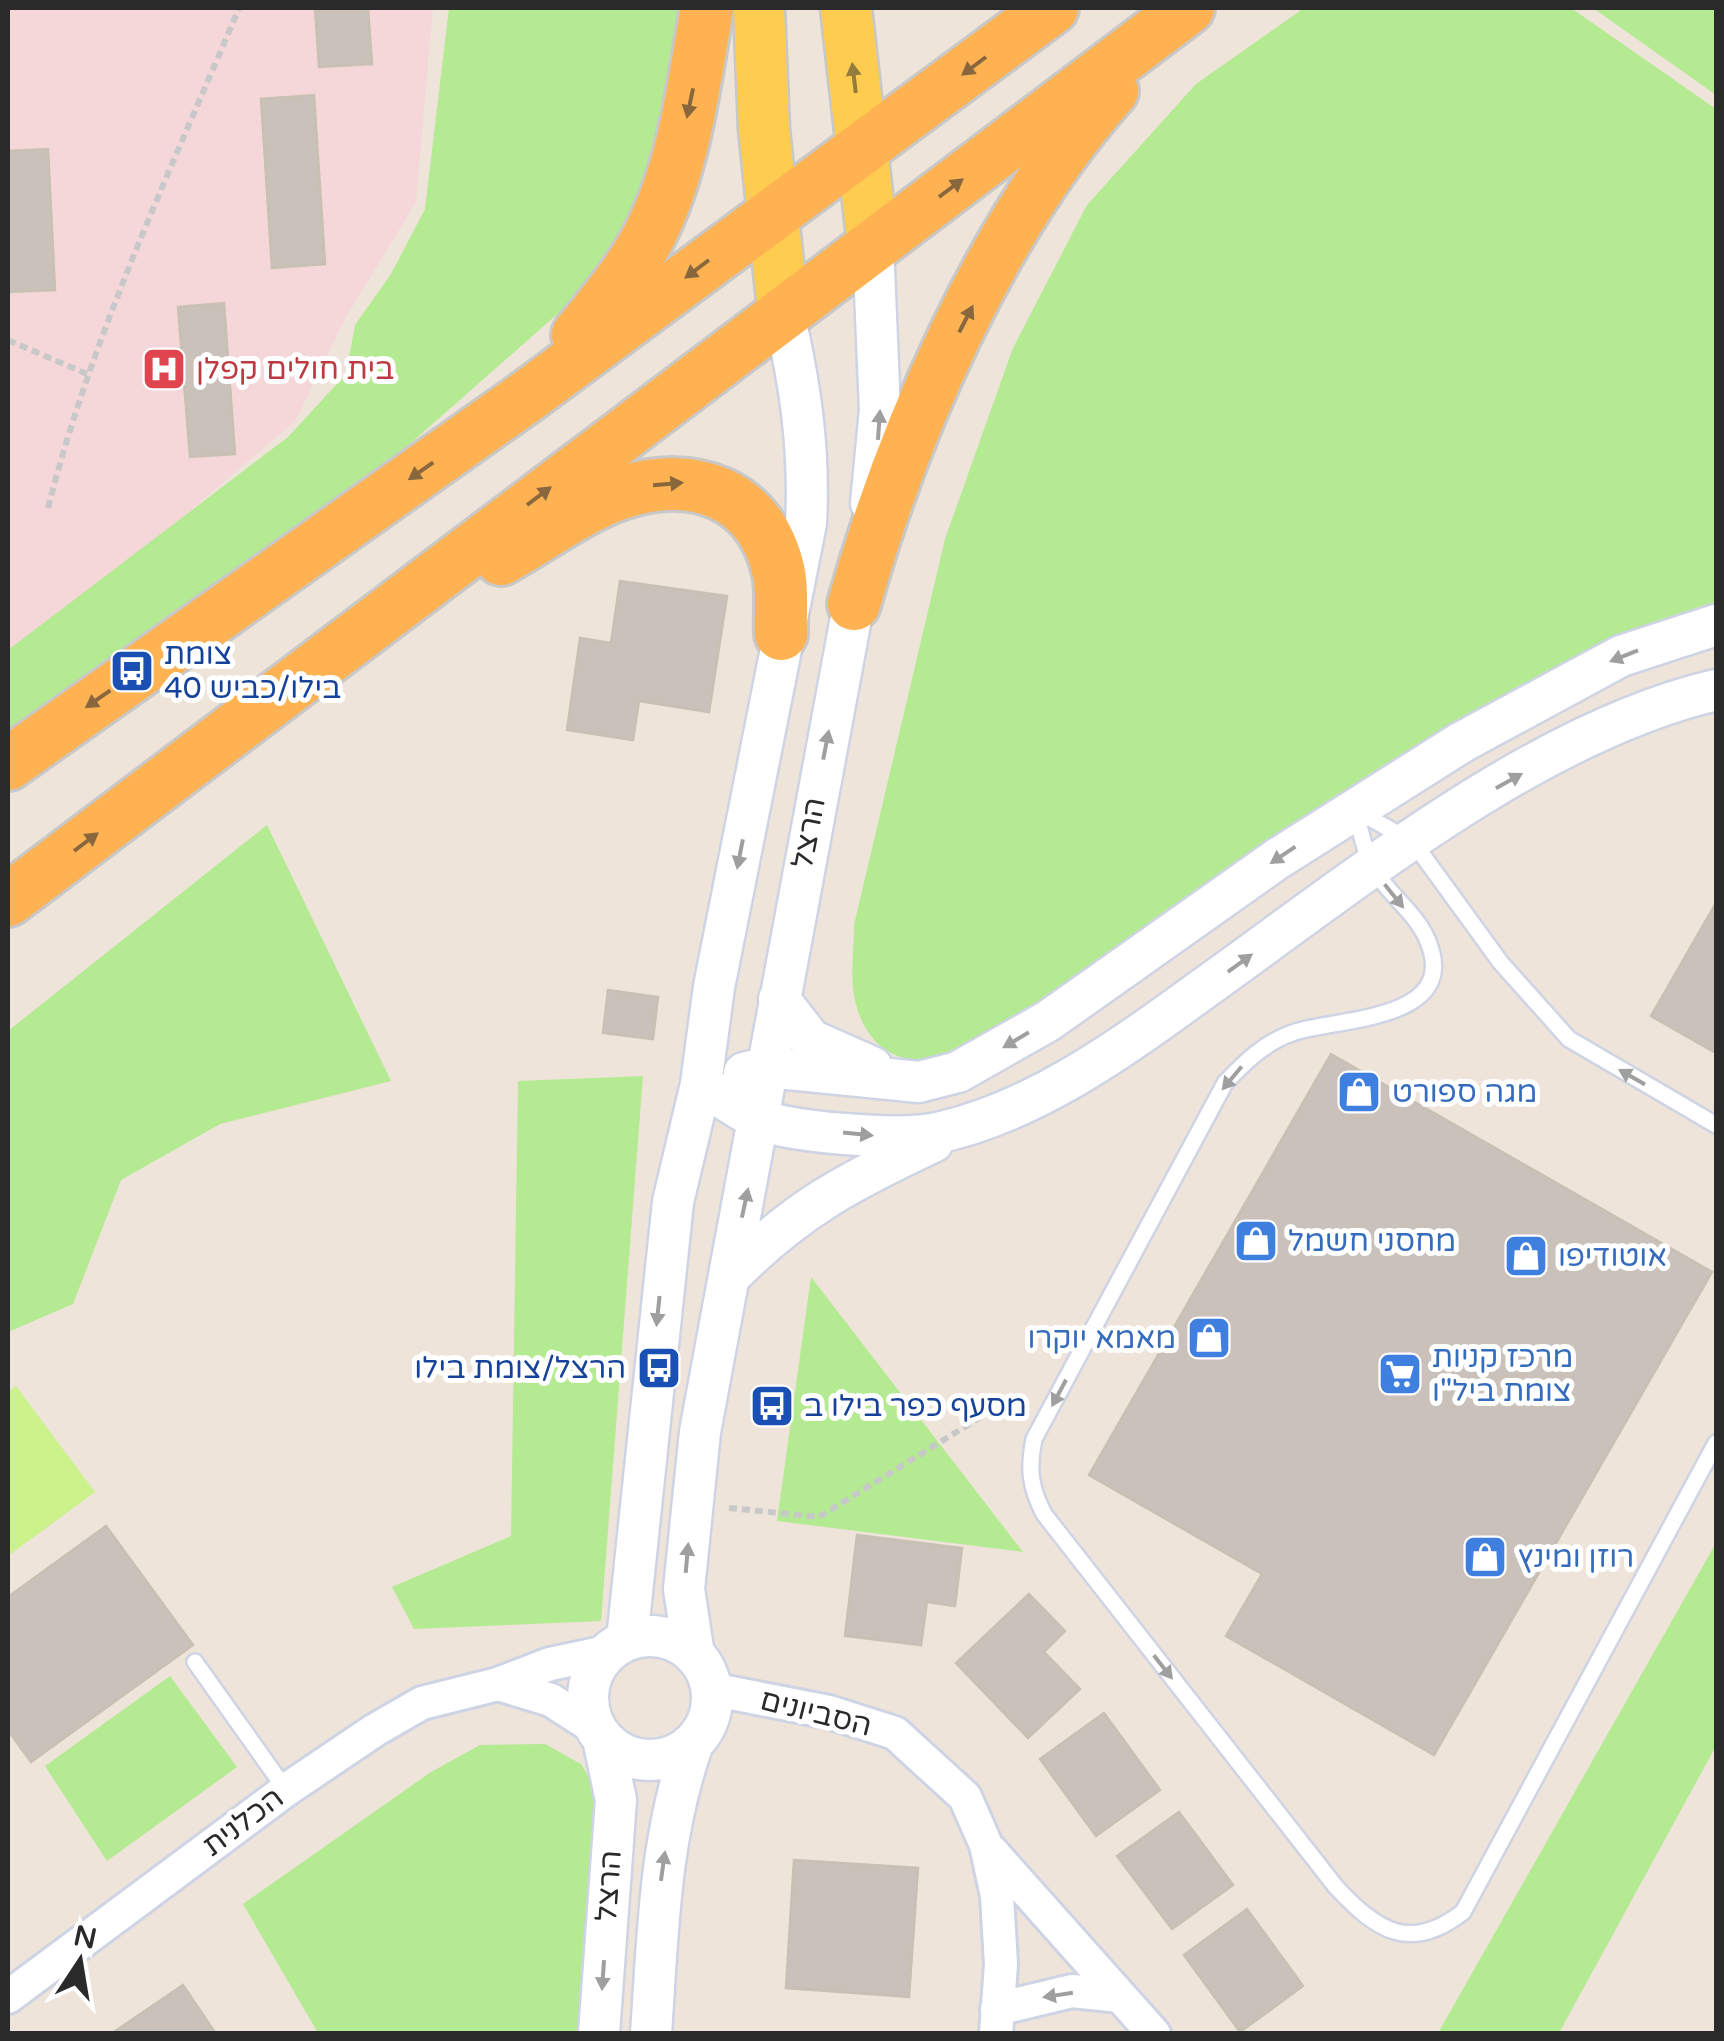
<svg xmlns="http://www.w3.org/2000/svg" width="1724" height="2041" viewBox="0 0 1724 2041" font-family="'Varela Round',Heebo,sans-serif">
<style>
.medical{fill:#f5d7d9}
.green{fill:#b4ea91}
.pitch{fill:#ccf28c}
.building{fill:#c9c1ba;stroke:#c9c0b4;stroke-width:2.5}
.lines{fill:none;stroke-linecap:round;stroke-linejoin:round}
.service-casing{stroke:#cfd4e4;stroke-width:20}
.minor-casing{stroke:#cfd4e4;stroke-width:38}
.tertiary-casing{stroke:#cfd4e4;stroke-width:45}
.primary-casing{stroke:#c8c8c8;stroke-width:55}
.trunk-casing{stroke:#c8c8c8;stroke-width:58}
.path{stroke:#c8c8c8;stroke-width:6;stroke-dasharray:8 5;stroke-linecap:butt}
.service{stroke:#fff;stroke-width:15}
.minor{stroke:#fff;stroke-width:32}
.tertiary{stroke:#fff;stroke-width:40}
.primary{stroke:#fecd4f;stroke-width:50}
.trunk{stroke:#feb252;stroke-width:52}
.oneway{fill:#89673c}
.oneway2{fill:#947c3c}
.oneway3{fill:#9f9f9f}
.labels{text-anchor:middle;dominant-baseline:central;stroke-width:10;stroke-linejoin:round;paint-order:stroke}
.health-label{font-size:30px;fill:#be3a42;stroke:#fff;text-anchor:start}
.transit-label{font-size:30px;fill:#164399;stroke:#fff;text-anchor:start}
.street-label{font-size:30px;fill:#2a2a2a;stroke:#fff}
.shop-label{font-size:30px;fill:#366cbe;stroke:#fff;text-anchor:start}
</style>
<rect width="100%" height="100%" fill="#eee4da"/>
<path class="medical" d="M 8,8 L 433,8 L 416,202 L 345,319 L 296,420 L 184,516 L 8,656 Z"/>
<path class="green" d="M 449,8 L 680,8 L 663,108 L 639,204 L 579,295 L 411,443 L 101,671 L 8,729 L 8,650 L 288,437 L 346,374 L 355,325 L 391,274 L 425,209 Z
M 1304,8 L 1571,8 L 1716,109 L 1716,604 L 1588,652 L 1033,1012 C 988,1035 923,1086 877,1043 C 863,1029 855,1008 853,988 C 851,968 854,946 854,925 L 945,539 L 1013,348 L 1087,205 L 1196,84 Z
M 1593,8 L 1716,8 L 1716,95 Z
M 267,825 L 391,1081 L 220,1124 L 121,1180 L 73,1304 L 8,1332 L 8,1031 Z
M 643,1076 L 601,1621 L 414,1629 L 392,1587 L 511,1536 L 518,1081 Z
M 811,1277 L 1023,1552 L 777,1521 Z
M 1716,1543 L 1716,1746 L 1559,2033 L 1438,2033 Z
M 170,1676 L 237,1767 L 107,1861 L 45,1766 Z
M 545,1744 L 581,1764 L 601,1798 L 578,2033 L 318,2033 L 243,1904 L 431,1772 L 480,1745 Z"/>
<path class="pitch" d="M 16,1386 L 95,1492 L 8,1556 L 8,1392 Z"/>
<path class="building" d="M 315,8 L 368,8 L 372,64 L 319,67 Z
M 314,95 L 325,264 L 272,268 L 261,99 Z
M 48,149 L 55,290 L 8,292 L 8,151 Z
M 224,303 L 235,454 L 190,457 L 178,307 Z
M 620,581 L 727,596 L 709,712 L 639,701 L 633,740 L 567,730 L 580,638 L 611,643 Z
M 1716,903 L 1716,1053 L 1651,1016 Z
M 608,990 L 658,997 L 653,1039 L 603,1033 Z
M 1331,1054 L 1712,1272 L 1434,1755 L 1226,1636 L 1262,1574 L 1089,1475 Z
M 106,1526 L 193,1645 L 31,1762 L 8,1730 L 8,1597 Z
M 857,1535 L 962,1548 L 955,1606 L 927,1602 L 921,1645 L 845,1636 Z
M 1029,1594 L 1065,1631 L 1044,1652 L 1080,1689 L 1028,1738 L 956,1663 Z
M 1104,1713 L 1160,1790 L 1096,1836 L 1040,1759 Z
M 1179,1812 L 1233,1885 L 1172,1929 L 1117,1856 Z
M 794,1860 L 918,1868 L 909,1997 L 786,1988 Z
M 1247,1909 L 1303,1986 L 1240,2032 L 1184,1955 Z
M 183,1985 L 216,2034 L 111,2034 Z"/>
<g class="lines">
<defs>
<path id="service" d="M 1357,811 L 1413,842 L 1501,963 L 1569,1039 L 1716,1125
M 1355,812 C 1361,831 1365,855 1375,871 C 1389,895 1416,913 1427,939 C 1464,1023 1332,1018 1292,1033 C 1264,1043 1245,1062 1225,1083 L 1034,1439 C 1028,1469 1030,1487 1044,1514 L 1336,1887 C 1377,1931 1410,1953 1463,1912 L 1716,1443
M 195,1662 L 286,1790"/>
<path id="minor" d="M 498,1684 L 551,1700 L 596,1729
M 711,1689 L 829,1712 L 895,1733 L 965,1797 L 986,1845 L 997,1896 L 1001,1964 L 996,2034
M 991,1851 L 1154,2034
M 8,1997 L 286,1790 L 375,1730 L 422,1703 L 498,1684 L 550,1664 L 607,1652
M 997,2009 L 1072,1991 L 1120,1996"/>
<path id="tertiary" d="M 871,503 L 880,410 L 873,246
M 779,999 L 811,1040 L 872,1067
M 744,1073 L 768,1067 L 919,1082 L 958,1072 L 1048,1021 L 1277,859 L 1462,742 L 1621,656 L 1716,625
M 701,1084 C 720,1095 739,1111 759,1119 C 792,1133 897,1140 932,1134 C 1032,1114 1122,1048 1203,989 C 1353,882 1536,732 1716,690
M 729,1277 C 796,1209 848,1182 933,1142
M588 1698a62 62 0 1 1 124 0a62 62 0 1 1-124 0Z
M 627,1640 L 673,1202 L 701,1084 L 714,987 L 806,523 C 810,449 800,383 783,310
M 694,1655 L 684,1589 L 700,1432 L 859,575
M 599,2034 L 616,1800 L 603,1739
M 651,2034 C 658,1933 659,1839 693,1743"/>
<path id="primary" d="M 759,8 L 764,129 L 783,310
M 846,8 L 873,246"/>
<path id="trunk" d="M 578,335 C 604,303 631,271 650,234 C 685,165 694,82 707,8
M 501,559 C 539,538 580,507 621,493 C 694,469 762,493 779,573 C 783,592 780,615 781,634
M 854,604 C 903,430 991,227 1112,91
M 8,764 L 529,395 L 1052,8
M 8,900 L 1188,8"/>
</defs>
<use href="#service" class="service-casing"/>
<use href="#minor" class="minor-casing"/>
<use href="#tertiary" class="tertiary-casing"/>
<use href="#primary" class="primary-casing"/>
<use href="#trunk" class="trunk-casing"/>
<path class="path" d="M 8,340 L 87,374
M 48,508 C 92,335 170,172 239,8
M 729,1508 L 819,1517 L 1005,1402"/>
<use href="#service" class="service"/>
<use href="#minor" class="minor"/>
<use href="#tertiary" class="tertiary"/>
<use href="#primary" class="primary"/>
<use href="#trunk" class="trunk"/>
</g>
<defs><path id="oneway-solid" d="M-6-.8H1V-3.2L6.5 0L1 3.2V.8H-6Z" transform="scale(2.5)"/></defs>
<g class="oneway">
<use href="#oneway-solid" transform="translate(974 66) rotate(143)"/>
<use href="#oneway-solid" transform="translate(690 103) rotate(102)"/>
<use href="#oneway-solid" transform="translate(951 188) rotate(-37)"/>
<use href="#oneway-solid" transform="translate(697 269) rotate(143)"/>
<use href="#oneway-solid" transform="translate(966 319) rotate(-63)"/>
<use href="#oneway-solid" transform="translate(421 471) rotate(145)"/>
<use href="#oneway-solid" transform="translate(668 484) rotate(-5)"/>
<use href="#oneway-solid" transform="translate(539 496) rotate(-37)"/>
<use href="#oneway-solid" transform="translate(98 699) rotate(145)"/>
<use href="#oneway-solid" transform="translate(86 842) rotate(-37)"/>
</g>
<use class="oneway2" href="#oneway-solid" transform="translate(854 78) rotate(-97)"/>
<g class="oneway3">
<use href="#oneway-solid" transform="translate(879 425) rotate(-86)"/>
<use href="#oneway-solid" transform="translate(1624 656) rotate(158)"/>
<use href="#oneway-solid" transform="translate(826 745) rotate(-79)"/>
<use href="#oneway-solid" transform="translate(1509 781) rotate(-29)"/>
<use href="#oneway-solid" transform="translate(740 854) rotate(101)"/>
<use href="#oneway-solid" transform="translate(1283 855) rotate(146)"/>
<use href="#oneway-solid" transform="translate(1394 896) rotate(51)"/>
<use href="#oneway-solid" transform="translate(1240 963) rotate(-36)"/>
<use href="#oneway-solid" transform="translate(1016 1040) rotate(149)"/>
<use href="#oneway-solid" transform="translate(1632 1077) rotate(-150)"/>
<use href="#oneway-solid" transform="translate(1232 1078) rotate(130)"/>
<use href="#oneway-solid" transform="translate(858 1134) rotate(6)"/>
<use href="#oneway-solid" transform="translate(745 1203) rotate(-78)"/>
<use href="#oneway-solid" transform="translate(658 1311) rotate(96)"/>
<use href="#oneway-solid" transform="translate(1059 1393) rotate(118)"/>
<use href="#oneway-solid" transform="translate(687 1558) rotate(-85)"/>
<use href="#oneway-solid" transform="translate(1163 1667) rotate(52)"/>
<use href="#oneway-solid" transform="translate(663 1866) rotate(-82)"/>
<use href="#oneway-solid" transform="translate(603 1975) rotate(94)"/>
<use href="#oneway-solid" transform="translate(1058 1995) rotate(171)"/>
</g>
<defs>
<symbol id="hospital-square" viewBox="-11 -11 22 22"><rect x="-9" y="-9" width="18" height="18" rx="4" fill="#e0444e" stroke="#fff"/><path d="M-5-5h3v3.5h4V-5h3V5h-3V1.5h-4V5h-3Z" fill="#fff"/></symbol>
<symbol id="bus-square" viewBox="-11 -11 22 22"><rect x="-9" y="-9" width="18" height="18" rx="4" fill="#1a4fb4" stroke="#fff"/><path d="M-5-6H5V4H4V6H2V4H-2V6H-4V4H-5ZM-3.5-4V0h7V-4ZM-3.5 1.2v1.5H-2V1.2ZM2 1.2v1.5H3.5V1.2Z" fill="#fff"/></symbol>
<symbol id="shop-square" viewBox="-11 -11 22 22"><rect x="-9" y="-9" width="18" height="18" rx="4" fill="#3f7fe0" stroke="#fff"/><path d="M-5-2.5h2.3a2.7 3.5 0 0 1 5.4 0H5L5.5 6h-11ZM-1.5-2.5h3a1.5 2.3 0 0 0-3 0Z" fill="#fff"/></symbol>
<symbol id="supermarket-square" viewBox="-11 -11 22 22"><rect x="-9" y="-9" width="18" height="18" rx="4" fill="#3f7fe0" stroke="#fff"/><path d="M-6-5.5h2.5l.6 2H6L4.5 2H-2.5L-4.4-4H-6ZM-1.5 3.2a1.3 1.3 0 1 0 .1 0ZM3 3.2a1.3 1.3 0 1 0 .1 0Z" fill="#fff"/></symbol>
</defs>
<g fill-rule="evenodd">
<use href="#hospital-square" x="139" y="344" width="50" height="50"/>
<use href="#bus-square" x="107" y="646" width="50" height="50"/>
<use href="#shop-square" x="1334" y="1067" width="50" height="50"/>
<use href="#shop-square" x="1231" y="1216" width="50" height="50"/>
<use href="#shop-square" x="1501" y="1231" width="50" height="50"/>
<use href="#shop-square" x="1184" y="1313" width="50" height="50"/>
<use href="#bus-square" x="634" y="1343" width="50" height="50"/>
<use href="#supermarket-square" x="1375" y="1349" width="50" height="50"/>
<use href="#bus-square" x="747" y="1381" width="50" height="50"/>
<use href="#shop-square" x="1460" y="1532" width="50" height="50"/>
</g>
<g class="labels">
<g class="health-label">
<text x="196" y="369">בית חולים קפלן</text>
</g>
<g class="transit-label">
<text x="164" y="654">צומת<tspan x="164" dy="34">בילו/כביש 40</tspan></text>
<text x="626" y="1368" text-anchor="end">הרצל/צומת בילו</text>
<text x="804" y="1406">מסעף כפר בילו ב</text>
</g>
<g class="street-label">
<text transform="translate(809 833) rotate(-79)">הרצל</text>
<text transform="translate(816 1713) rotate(14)">הסביונים</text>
<text transform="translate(243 1822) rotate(-37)">הכלנית</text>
<text transform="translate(609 1886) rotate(-86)">הרצל</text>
</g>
<g class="shop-label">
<text x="1392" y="1092">מגה ספורט</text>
<text x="1288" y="1241">מחסני חשמל</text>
<text x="1558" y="1256">אוטודיפו</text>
<text x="1176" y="1338" text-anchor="end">מאמא יוקרו</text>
<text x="1432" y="1357">מרכז קניות<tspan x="1432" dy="34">צומת ביל"ו</tspan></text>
<text x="1518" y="1557">רוזן ומינץ</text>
</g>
</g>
<rect width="1724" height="2041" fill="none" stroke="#2a2a2a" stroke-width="20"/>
<g transform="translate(80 1961) rotate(12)" stroke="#ffffff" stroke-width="8" paint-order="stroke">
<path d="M0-8L18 38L0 25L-18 38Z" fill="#2a2a2a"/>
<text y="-15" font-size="28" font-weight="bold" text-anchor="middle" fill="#2a2a2a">N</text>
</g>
</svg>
